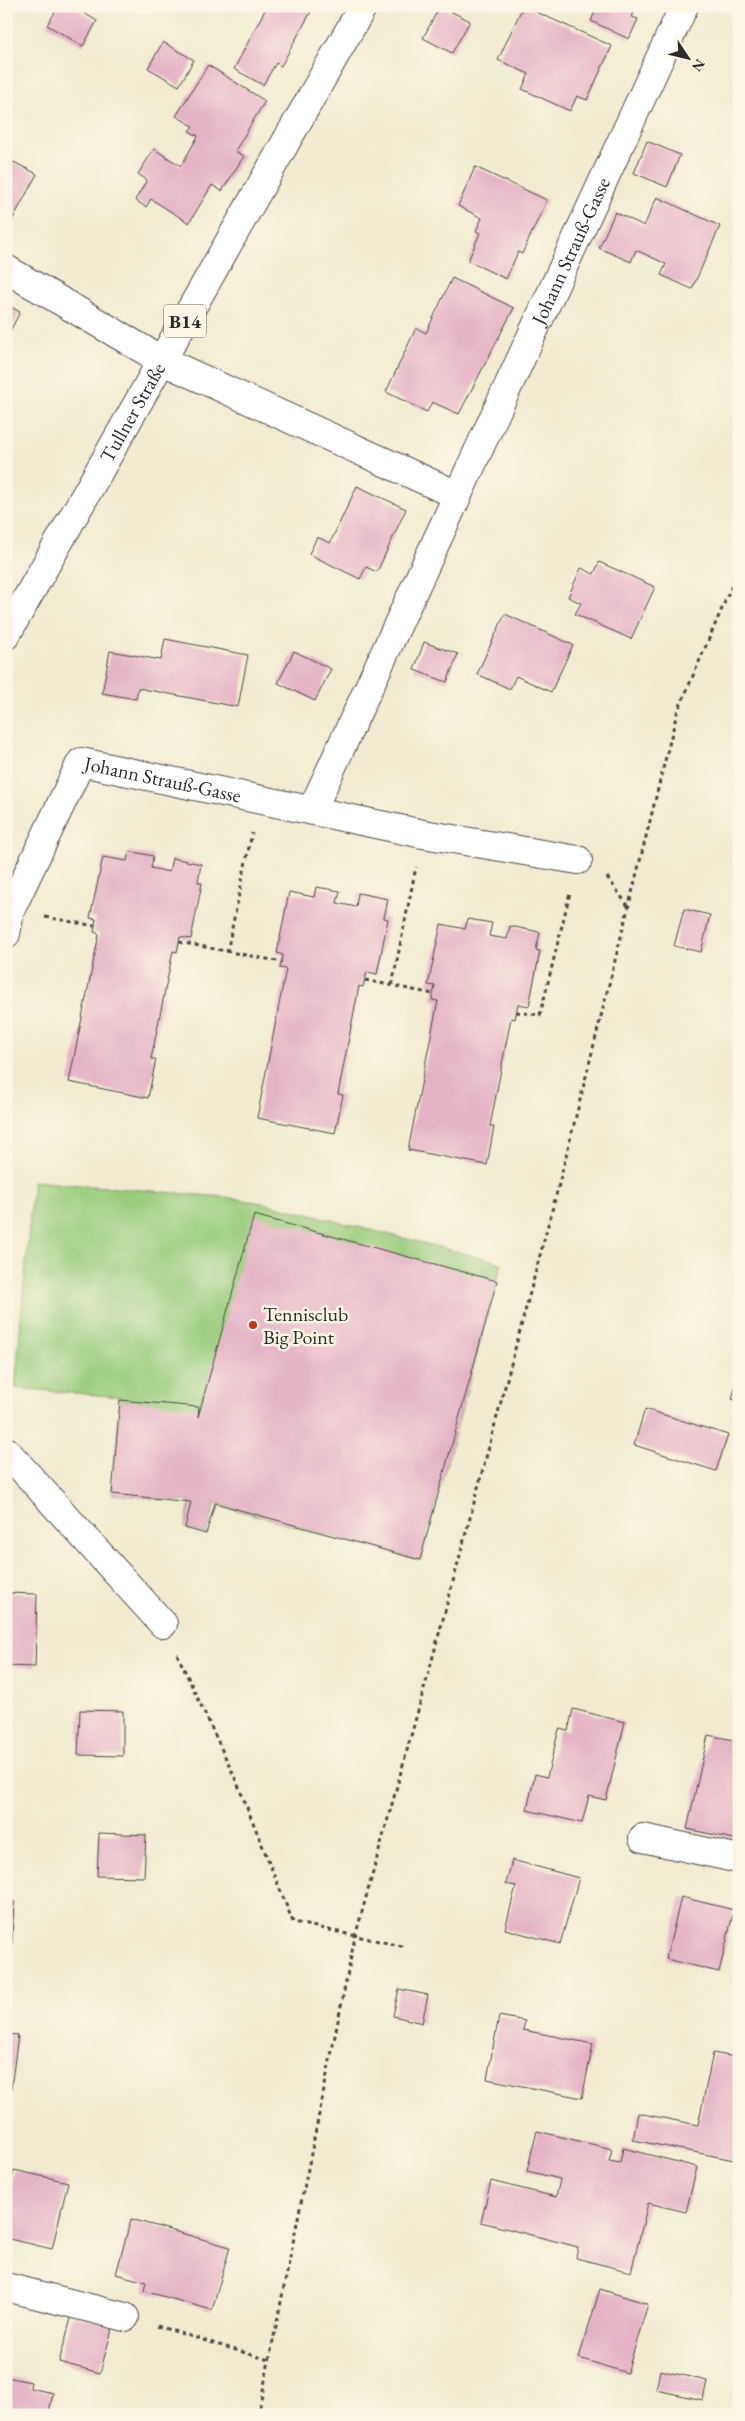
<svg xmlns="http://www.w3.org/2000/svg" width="745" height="2421" viewBox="0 0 745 2421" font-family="'EB Garamond',serif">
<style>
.green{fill:#9bcd7e;stroke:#637c54}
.building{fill:#e5b3c6}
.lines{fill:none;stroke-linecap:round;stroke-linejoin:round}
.minor-casing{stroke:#494844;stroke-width:30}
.major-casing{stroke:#494844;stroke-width:30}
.path{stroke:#494844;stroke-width:3;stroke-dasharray:4 4;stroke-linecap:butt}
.minor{stroke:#fff;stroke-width:28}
.major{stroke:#fff;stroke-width:28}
.poi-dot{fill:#c8321e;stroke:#fcf5e5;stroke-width:2}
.labels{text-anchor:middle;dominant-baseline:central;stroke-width:5;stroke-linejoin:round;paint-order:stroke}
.shield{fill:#fcf5e5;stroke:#6a6863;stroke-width:1}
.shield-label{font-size:19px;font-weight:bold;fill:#2b2b2b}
.street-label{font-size:20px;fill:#2b2b2b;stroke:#fcf5e5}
.poi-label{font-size:20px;fill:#2b2b2b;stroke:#fcf5e5;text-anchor:start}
</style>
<rect width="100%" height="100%" fill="#fcf5e5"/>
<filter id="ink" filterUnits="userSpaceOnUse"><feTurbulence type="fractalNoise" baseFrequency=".02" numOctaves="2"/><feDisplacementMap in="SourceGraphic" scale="10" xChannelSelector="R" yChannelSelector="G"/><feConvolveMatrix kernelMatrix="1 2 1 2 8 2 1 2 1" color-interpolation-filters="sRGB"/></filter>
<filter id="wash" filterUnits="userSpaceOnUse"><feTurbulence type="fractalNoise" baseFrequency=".0096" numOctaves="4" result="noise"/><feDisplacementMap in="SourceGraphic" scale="20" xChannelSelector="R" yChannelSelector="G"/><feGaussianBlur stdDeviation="1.12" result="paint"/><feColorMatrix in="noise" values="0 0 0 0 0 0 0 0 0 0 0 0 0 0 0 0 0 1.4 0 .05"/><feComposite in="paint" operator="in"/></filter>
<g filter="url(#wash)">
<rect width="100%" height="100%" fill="#f2ebd1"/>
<path class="green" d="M 33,1181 L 225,1197 L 268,1204 L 502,1263 L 420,1560 L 215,1504 L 206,1534 L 185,1528 L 190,1502 L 112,1494 L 120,1397 L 15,1388 Z"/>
<g id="blocks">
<path class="building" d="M 59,6 L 72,6 L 97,21 L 83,46 L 47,25 Z
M 267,6 L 314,6 L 281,66 L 276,63 L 263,85 L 234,69 Z
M 440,6 L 470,21 L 452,53 L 423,38 Z
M 523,6 L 612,46 L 587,100 L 577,96 L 570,111 L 522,89 L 529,74 L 498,60 Z
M 591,6 L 637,6 L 632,17 L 638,19 L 629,39 L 591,21 L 596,9 Z
M 163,42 L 194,60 L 179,86 L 148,68 Z
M 208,65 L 265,101 L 235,151 L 244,156 L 222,191 L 212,185 L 189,223 L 151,199 L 146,207 L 135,200 L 147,180 L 138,174 L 154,149 L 181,166 L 198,136 L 189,131 L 193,126 L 176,116 Z
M 647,141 L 680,155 L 667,187 L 634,173 Z
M 6,158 L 37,174 L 10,224 L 6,222 Z
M 475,167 L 547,200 L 522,254 L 518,252 L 506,279 L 468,261 L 480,233 L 476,231 L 482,218 L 458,206 Z
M 657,197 L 720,226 L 692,289 L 661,275 L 666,264 L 636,250 L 631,262 L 599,248 L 615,212 L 644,226 Z
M 452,278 L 514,308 L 459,414 L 432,402 L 427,412 L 386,392 L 416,328 L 426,333 Z
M 6,304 L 20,312 L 10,331 L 6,329 Z
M 357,486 L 406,509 L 377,572 L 366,567 L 360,579 L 309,554 L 317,537 L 330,543 Z
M 599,562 L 655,587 L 631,639 L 575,614 L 581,603 L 568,597 L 581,568 L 594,574 Z
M 505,614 L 573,645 L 551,692 L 516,676 L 510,689 L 477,674 Z
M 165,639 L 248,655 L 238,707 L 138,688 L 136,699 L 102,693 L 110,651 L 161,660 Z
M 424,642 L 458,654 L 447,682 L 414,670 Z
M 294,651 L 331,669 L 315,701 L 278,683 Z
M 129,851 L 153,856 L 151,868 L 169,872 L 172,858 L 201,864 L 198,882 L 202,883 L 191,939 L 180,937 L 177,952 L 173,951 L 151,1059 L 156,1059 L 148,1098 L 69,1082 L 99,934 L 94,932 L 96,919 L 90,918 L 103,857 L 127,861 Z
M 316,887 L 340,891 L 337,903 L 356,907 L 358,893 L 388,899 L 384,918 L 388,919 L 377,974 L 367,972 L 363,987 L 359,986 L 338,1094 L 343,1095 L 335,1133 L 257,1118 L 286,969 L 280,968 L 283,955 L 277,953 L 289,892 L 314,897 Z
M 684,909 L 710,915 L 701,952 L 674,946 Z
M 468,919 L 492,923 L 489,936 L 507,939 L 510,926 L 540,932 L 536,950 L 540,951 L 529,1006 L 518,1004 L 515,1019 L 511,1018 L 490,1126 L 494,1127 L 487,1165 L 408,1150 L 438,1001 L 432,1000 L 435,986 L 428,985 L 441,924 L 465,929 Z
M 254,1215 L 497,1281 L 420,1560 L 215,1503 L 206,1534 L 185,1528 L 191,1502 L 112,1494 L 120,1400 L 199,1407 L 198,1417 Z
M 738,1377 L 739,1377 L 739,1401 L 732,1399 Z
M 645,1409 L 728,1435 L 716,1471 L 634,1445 Z
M 6,1593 L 37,1594 L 35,1667 L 6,1666 Z
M 573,1709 L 625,1722 L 606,1800 L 589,1796 L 582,1823 L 527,1810 L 535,1774 L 547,1777 L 559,1729 L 568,1731 Z
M 80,1710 L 123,1711 L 123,1756 L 78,1755 Z
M 708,1735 L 739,1741 L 739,1840 L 687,1829 Z
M 99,1833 L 146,1835 L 144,1877 L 97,1876 Z
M 512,1860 L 579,1878 L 560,1944 L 505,1929 L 516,1886 L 506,1884 Z
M 681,1897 L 734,1910 L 719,1972 L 666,1959 Z
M 6,1901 L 14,1902 L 10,1977 L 6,1976 Z
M 399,1989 L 428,1995 L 422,2023 L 393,2016 Z
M 499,2016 L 525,2021 L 523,2030 L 593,2044 L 582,2098 L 487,2079 Z
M 6,2034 L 18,2035 L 11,2089 L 6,2089 Z
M 713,2053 L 736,2057 L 734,2061 L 739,2062 L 739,2161 L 633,2140 L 638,2113 L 698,2125 Z
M 537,2131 L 612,2149 L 609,2161 L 620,2163 L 623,2148 L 697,2167 L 686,2212 L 648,2203 L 631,2272 L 576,2258 L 578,2247 L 481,2222 L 491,2181 L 556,2197 L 560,2179 L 527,2171 Z
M 14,2170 L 68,2182 L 52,2249 L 6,2238 L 6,2204 Z
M 131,2219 L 230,2247 L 212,2310 L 144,2291 L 146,2282 L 116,2274 Z
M 600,2289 L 648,2304 L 627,2373 L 579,2358 Z
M 72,2315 L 113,2326 L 100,2373 L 59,2362 Z
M 660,2370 L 707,2381 L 703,2400 L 656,2390 Z
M 6,2377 L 31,2382 L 30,2388 L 53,2393 L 49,2413 L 54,2415 L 6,2415 Z"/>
</g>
</g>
<g filter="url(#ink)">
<use href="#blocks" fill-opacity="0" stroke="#494844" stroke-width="1"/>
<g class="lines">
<defs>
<g id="minor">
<path d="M 6,269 L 163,361 L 457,495"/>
<path id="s1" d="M 312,810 L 684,6"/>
<path id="s2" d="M 6,934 L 10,911 L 81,762 L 423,834 L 578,860"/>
<path d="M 6,1451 L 163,1624"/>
<path d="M 643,1838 L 739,1859"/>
<path d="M 6,2287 L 125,2317"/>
</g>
<g id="major">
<path id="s3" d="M 6,635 L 363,6"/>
</g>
</defs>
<use href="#minor" class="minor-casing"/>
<use href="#major" class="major-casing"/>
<path class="path" d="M 607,877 L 628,906
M 45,917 L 95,926
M 179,942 L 282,962
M 227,952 L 252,833
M 365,980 L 433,994
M 392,985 L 416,867
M 516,1012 L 540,1015 L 570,893
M 177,1654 L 236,1780 L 293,1922 L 406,1947
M 157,2326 L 269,2360
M 258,2415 L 355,1937 L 431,1664 L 559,1184 L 677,713 L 739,569"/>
<use href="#minor" class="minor"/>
<use href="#major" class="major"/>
</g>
</g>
<circle class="poi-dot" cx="253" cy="1325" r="5"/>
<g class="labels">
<rect class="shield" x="164" y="304.5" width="42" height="33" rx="4"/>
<g class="shield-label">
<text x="185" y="321">B14</text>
</g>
<g class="street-label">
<text stroke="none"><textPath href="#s1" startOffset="616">Johann Strauß-Gasse</textPath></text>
<text stroke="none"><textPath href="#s3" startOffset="256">Tullner Straße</textPath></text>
<text stroke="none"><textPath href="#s2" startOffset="272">Johann Strauß-Gasse</textPath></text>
</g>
<g class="poi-label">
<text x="263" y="1314">Tennisclub<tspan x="263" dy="23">Big Point</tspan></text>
</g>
</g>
<rect width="745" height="2421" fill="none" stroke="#fcf5e5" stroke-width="25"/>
<g transform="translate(688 58) rotate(125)" stroke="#fcf5e5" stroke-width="4" paint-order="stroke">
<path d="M0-4L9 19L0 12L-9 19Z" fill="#2b2b2b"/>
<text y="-8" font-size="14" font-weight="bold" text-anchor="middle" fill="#2b2b2b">N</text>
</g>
</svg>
